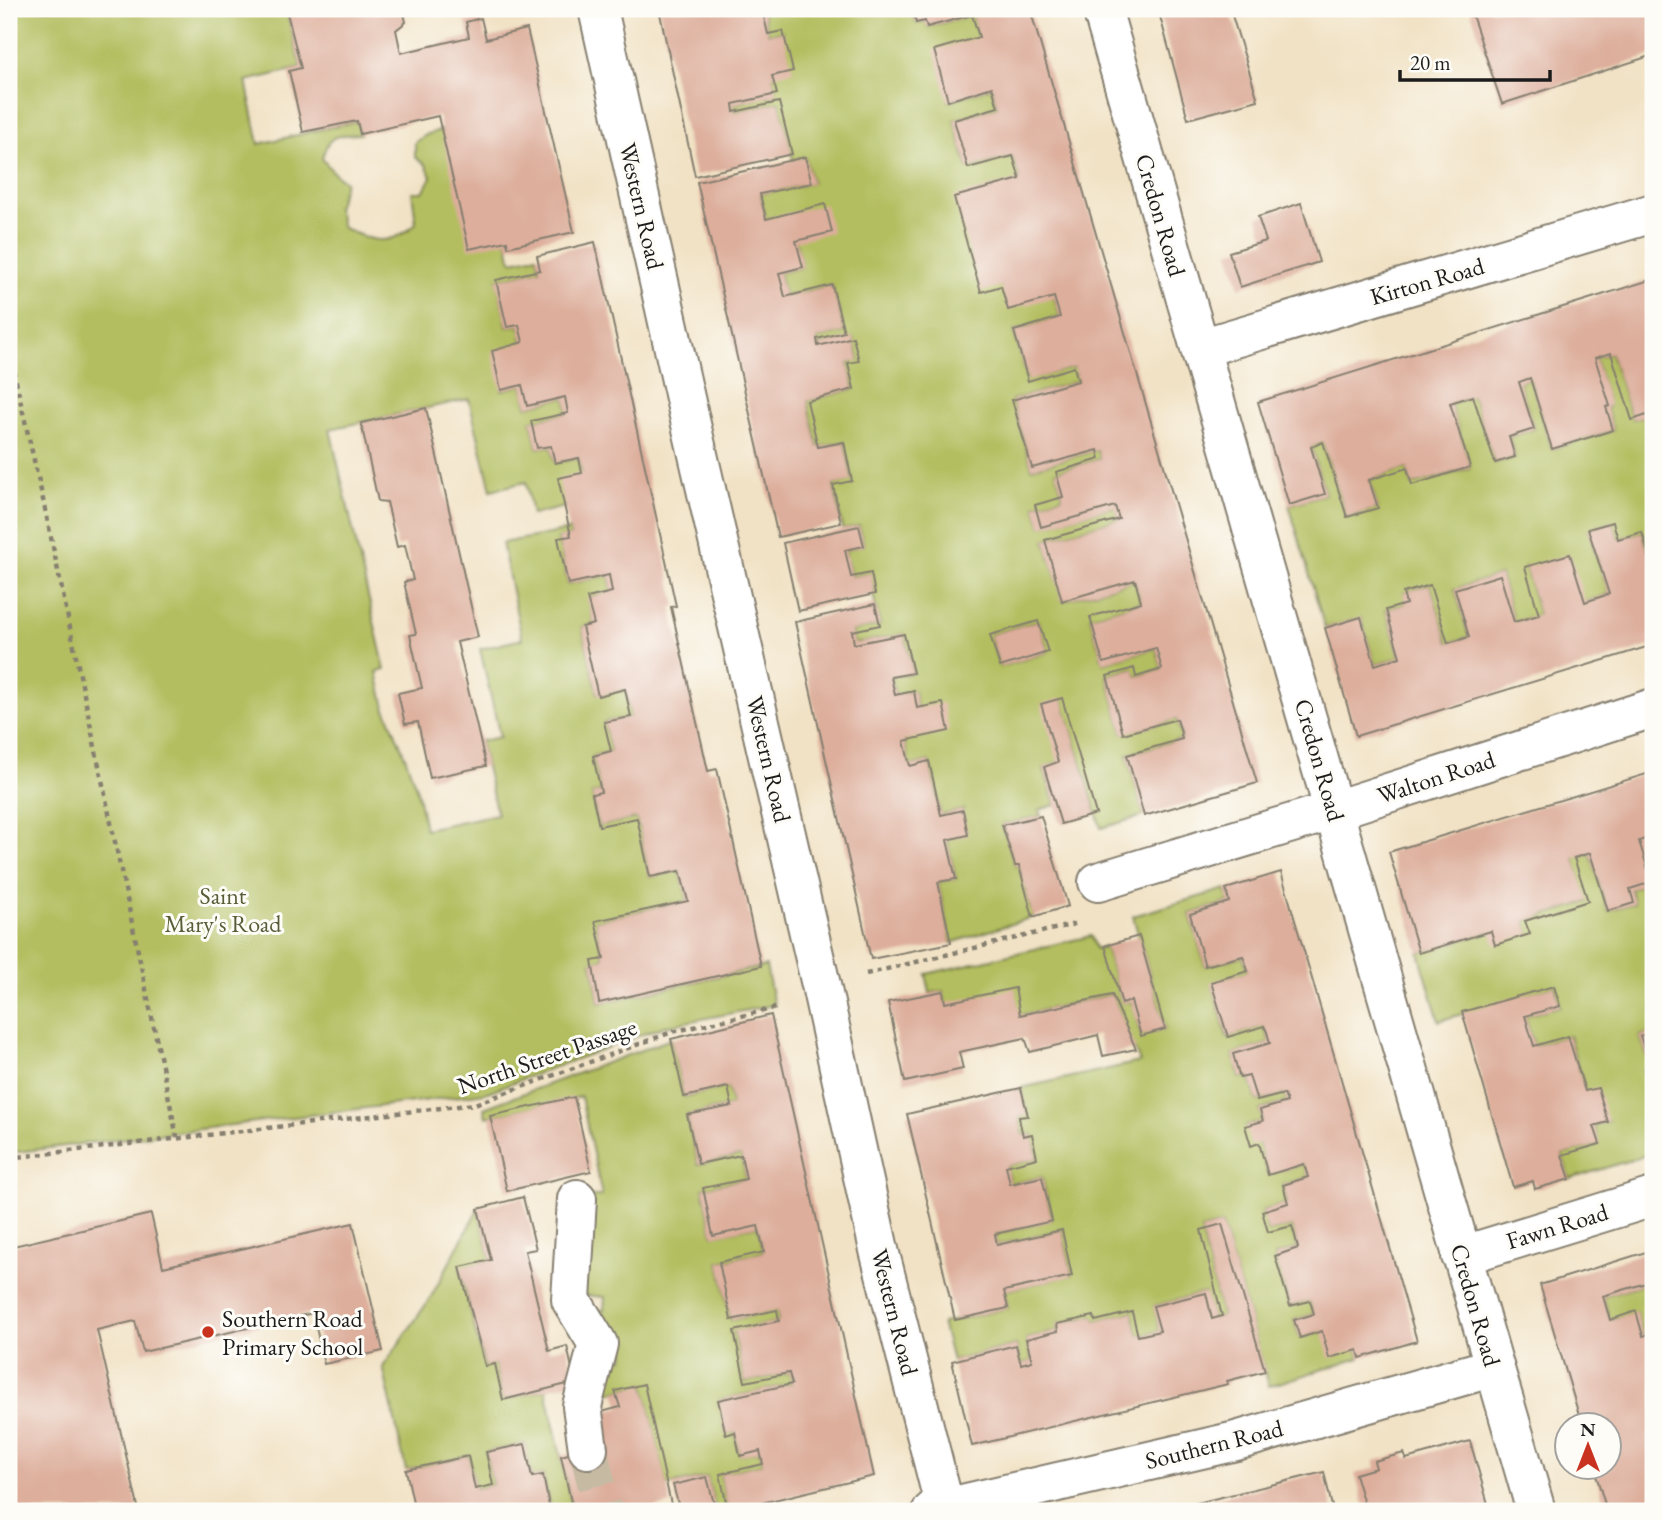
<svg xmlns="http://www.w3.org/2000/svg" width="1662" height="1520" viewBox="0 0 1662 1520" font-family="'EB Garamond',serif">
<style>
.green{fill:#b2be5f;stroke:#676d3e;stroke-width:2;fill-rule:evenodd}
.building{fill:#ddae9b}
.lines{fill:none;stroke-linecap:round;stroke-linejoin:round}
.street-tunnel{stroke:#c6baa3;stroke-width:38;stroke-dasharray:38 19;stroke-linecap:butt}
.street-casing{stroke:#867f70;stroke-width:42}
.path{stroke:#867f70;stroke-width:4.5;stroke-dasharray:5 5;stroke-linecap:butt}
.street{stroke:#fff;stroke-width:38}
.poi-dot{fill:#c8321e;stroke:#fdfcf7;stroke-width:2.5}
.labels{text-anchor:middle;dominant-baseline:central;stroke-width:6;stroke-linejoin:round;paint-order:stroke}
.street-label{font-size:24px;fill:#1c1c1c;stroke:#fdfcf7}
.park-label{font-size:24px;fill:#585d37;stroke:#fdfcf7}
.poi-label{font-size:24px;fill:#1c1c1c;stroke:#fdfcf7;text-anchor:start}
</style>
<rect width="100%" height="100%" fill="#fdfcf7"/>
<filter id="ink" filterUnits="userSpaceOnUse"><feTurbulence type="fractalNoise" baseFrequency=".0143" numOctaves="2"/><feDisplacementMap in="SourceGraphic" scale="14" xChannelSelector="R" yChannelSelector="G"/><feConvolveMatrix kernelMatrix="1 2 1 2 8 2 1 2 1" color-interpolation-filters="sRGB"/></filter>
<filter id="wash" filterUnits="userSpaceOnUse"><feTurbulence type="fractalNoise" baseFrequency=".00686" numOctaves="4" result="noise"/><feDisplacementMap in="SourceGraphic" scale="28" xChannelSelector="R" yChannelSelector="G"/><feGaussianBlur stdDeviation="1.57" result="paint"/><feColorMatrix in="noise" values="0 0 0 0 0 0 0 0 0 0 0 0 0 0 0 0 0 1.4 0 .05"/><feComposite in="paint" operator="in"/></filter>
<g filter="url(#wash)">
<rect width="100%" height="100%" fill="#f1e2c5"/>
<path class="green" d="M 9,9 L 286,9 L 301,68 L 246,81 L 259,144 L 357,121 L 360,134 C 336,136 329,133 322,158 L 333,172 L 345,182 L 337,208 L 342,227 C 371,242 390,248 416,223 L 412,192 L 423,192 L 431,177 L 426,165 L 415,157 L 415,142 L 428,134 L 441,130 L 507,241 L 512,261 L 537,256 L 540,270 L 497,280 L 507,327 L 519,325 L 523,342 L 502,390 L 522,385 L 527,406 L 565,397 L 568,413 L 531,421 L 537,448 L 551,446 L 555,463 L 579,458 L 582,473 L 565,507 L 532,515 L 526,482 L 491,490 L 469,399 L 330,429 L 385,670 L 377,672 L 385,708 L 403,751 L 417,790 L 425,829 L 497,814 L 480,741 L 500,737 L 480,649 L 522,639 L 502,543 L 570,530 L 571,536 L 558,539 L 568,584 L 609,575 L 612,592 L 588,598 L 594,624 L 582,627 L 598,695 L 625,689 L 631,717 L 604,722 L 611,751 L 593,756 L 601,792 L 592,794 L 599,826 L 637,818 L 650,877 L 680,871 L 688,901 L 595,921 L 604,959 L 592,962 L 599,1003 L 766,966 L 774,1005 L 665,1026 L 485,1093 L 9,1153 Z
M 762,9 L 912,9 L 916,23 L 925,21 L 928,27 L 972,15 L 979,37 L 949,101 L 992,87 L 998,107 L 954,120 L 968,168 L 1013,156 L 1020,179 L 1001,286 L 1054,297 L 1060,317 L 1014,331 L 1028,380 L 1074,367 L 1078,381 L 1012,400 L 1032,468 L 1098,450 L 1100,459 L 1056,472 L 1063,497 L 1035,505 L 1041,526 L 1115,506 L 1119,519 L 1045,540 L 1063,601 L 1135,580 L 1141,602 L 1090,617 L 1103,663 L 1156,648 L 1162,669 L 1136,677 L 1133,668 L 1107,676 L 1123,733 L 1177,719 L 1182,739 L 1127,755 L 1144,816 L 1101,828 L 1062,699 L 1058,762 L 1044,768 L 1055,805 L 1039,810 L 1041,816 L 1002,825 L 1015,866 L 1019,866 L 1033,917 L 951,943 L 938,882 L 956,879 L 947,840 L 963,810 L 941,815 L 929,761 L 910,766 L 904,741 L 917,708 L 914,691 L 895,695 L 891,677 L 913,673 L 904,634 L 854,644 L 852,631 L 880,625 L 873,594 L 875,593 L 870,573 L 851,577 L 845,550 L 864,545 L 859,526 L 843,530 L 833,485 L 852,480 L 844,442 L 818,447 L 807,401 L 854,389 L 848,363 L 859,360 L 853,338 L 818,346 L 817,339 L 844,332 L 832,285 L 785,297 L 779,273 L 802,267 L 796,241 L 766,219 L 760,194 L 812,183 L 805,158 L 793,160 L 779,102 L 734,112 L 733,104 L 776,94 L 772,76 L 783,31 L 768,34 ZM 1038,621 L 1048,652 L 1000,667 L 990,635 Z
M 1611,353 L 1632,420 L 1653,413 L 1653,568 L 1642,532 L 1618,539 L 1613,522 L 1588,530 L 1609,594 L 1585,602 L 1525,567 L 1539,615 L 1514,622 L 1500,575 L 1455,589 L 1469,637 L 1448,643 L 1430,585 L 1404,593 L 1406,604 L 1386,610 L 1400,657 L 1375,665 L 1361,618 L 1325,628 L 1289,505 L 1325,494 L 1311,447 L 1323,442 L 1347,517 L 1378,508 L 1369,480 L 1407,468 L 1412,485 L 1470,468 L 1450,403 L 1473,396 L 1495,463 L 1515,457 L 1509,437 L 1534,429 L 1519,382 L 1530,378 L 1552,449 L 1613,430 L 1606,407 L 1609,406 L 1595,358 Z
M 1653,836 L 1653,1032 L 1640,1036 L 1651,1068 L 1644,1070 L 1653,1099 L 1653,1153 L 1570,1179 L 1562,1155 L 1599,1144 L 1594,1126 L 1608,1122 L 1585,1091 L 1569,1036 L 1534,1046 L 1525,1016 L 1560,1006 L 1555,986 L 1439,1021 L 1419,953 L 1491,931 L 1529,934 L 1525,921 L 1587,902 L 1574,858 L 1590,853 L 1608,911 L 1634,903 L 1630,889 L 1652,882 L 1639,841 Z
M 1226,889 L 1229,902 L 1190,914 L 1205,966 L 1243,956 L 1248,971 L 1212,983 L 1227,1037 L 1264,1026 L 1270,1043 L 1233,1054 L 1240,1078 L 1249,1076 L 1257,1101 L 1284,1094 L 1287,1102 L 1260,1110 L 1263,1121 L 1245,1126 L 1259,1143 L 1268,1174 L 1304,1164 L 1308,1177 L 1283,1185 L 1288,1203 L 1262,1211 L 1268,1232 L 1292,1226 L 1298,1248 L 1275,1256 L 1290,1306 L 1310,1301 L 1314,1314 L 1294,1320 L 1300,1338 L 1322,1331 L 1358,1350 L 1360,1358 L 1269,1386 L 1222,1224 L 1201,1230 L 1222,1316 L 1212,1319 L 1205,1293 L 1154,1306 L 1160,1331 L 1138,1336 L 1132,1312 L 1095,1321 L 1093,1316 L 1057,1324 L 1058,1331 L 1026,1339 L 1032,1361 L 1021,1364 L 1016,1345 L 952,1361 L 942,1323 L 1008,1308 L 1004,1291 L 1072,1275 L 1062,1230 L 997,1245 L 995,1234 L 1052,1220 L 1042,1177 L 1010,1184 L 1006,1166 L 1037,1158 L 1032,1134 L 1023,1136 L 1019,1117 L 1027,1115 L 1021,1088 L 1140,1062 L 1112,995 L 1020,1015 L 945,1003 L 943,991 L 930,993 L 926,974 L 1091,936 L 1096,949 L 1105,946 L 1122,1003 L 1131,1001 L 1141,1035 L 1165,1029 L 1133,916 Z
M 671,1039 L 684,1097 L 728,1087 L 732,1106 L 687,1115 L 698,1164 L 741,1155 L 746,1179 L 703,1188 L 713,1235 L 758,1226 L 764,1252 L 719,1262 L 731,1320 L 777,1310 L 779,1321 L 734,1332 L 745,1382 L 789,1373 L 792,1384 L 719,1400 L 726,1434 L 735,1432 L 740,1455 L 760,1451 L 763,1464 L 720,1474 L 728,1511 L 716,1511 L 707,1477 L 666,1486 L 644,1384 L 595,1396 L 607,1357 L 624,1359 L 625,1348 L 608,1346 L 586,1309 L 604,1310 L 605,1297 L 581,1295 L 589,1196 L 602,1196 L 581,1097 L 486,1117 L 484,1108 Z
M 478,1209 L 491,1260 L 460,1268 L 484,1366 L 495,1364 L 503,1400 L 546,1389 L 573,1511 L 550,1511 L 543,1475 L 532,1477 L 525,1444 L 486,1452 L 493,1485 L 475,1489 L 468,1456 L 406,1470 L 383,1367 L 431,1297 Z
M 1653,1281 L 1653,1333 L 1643,1336 L 1636,1312 L 1610,1320 L 1603,1296 Z"/>
<g id="blocks">
<path class="building" d="M 286,9 L 403,9 L 406,22 L 396,30 L 401,53 L 469,37 L 466,22 L 481,18 L 486,39 L 527,29 L 574,232 L 508,247 L 507,241 L 469,249 L 438,116 L 360,134 L 357,121 L 303,132 L 289,71 L 301,68 Z
M 659,9 L 762,9 L 768,34 L 783,31 L 793,71 L 772,76 L 777,94 L 733,104 L 734,112 L 779,102 L 792,154 L 695,176 Z
M 912,9 L 1030,9 L 1257,783 L 1144,816 L 1127,755 L 1182,739 L 1180,729 L 1177,719 L 1123,734 L 1107,676 L 1134,668 L 1136,677 L 1162,669 L 1156,648 L 1103,663 L 1090,617 L 1141,602 L 1135,580 L 1062,601 L 1045,540 L 1119,519 L 1115,506 L 1041,527 L 1035,505 L 1063,497 L 1056,472 L 1100,459 L 1098,450 L 1032,468 L 1012,400 L 1078,381 L 1074,367 L 1028,381 L 1014,331 L 1060,317 L 1054,297 L 1008,310 L 1001,286 L 981,292 L 971,258 L 954,197 L 1020,179 L 1013,156 L 968,168 L 954,120 L 998,107 L 992,87 L 948,101 L 934,50 L 979,37 L 972,15 L 927,27 L 925,21 L 916,23 Z
M 1158,9 L 1230,9 L 1258,100 L 1188,119 Z
M 1470,9 L 1653,9 L 1653,55 L 1502,104 Z
M 805,157 L 812,183 L 760,194 L 766,219 L 825,204 L 832,232 L 796,241 L 803,267 L 779,273 L 785,297 L 832,285 L 844,332 L 817,339 L 818,346 L 853,337 L 859,361 L 848,363 L 854,389 L 807,401 L 818,447 L 844,442 L 852,481 L 833,485 L 841,523 L 778,537 L 697,182 Z
M 1301,203 L 1319,262 L 1240,287 L 1229,252 L 1266,241 L 1258,217 Z
M 595,242 L 676,606 L 671,607 L 708,771 L 717,769 L 761,966 L 599,1003 L 592,961 L 604,959 L 595,921 L 688,901 L 680,871 L 650,877 L 637,818 L 599,826 L 592,794 L 601,792 L 593,756 L 611,751 L 604,722 L 631,717 L 625,689 L 598,696 L 582,627 L 594,624 L 587,598 L 612,592 L 609,575 L 568,584 L 558,538 L 571,536 L 558,478 L 582,473 L 579,458 L 555,463 L 551,446 L 537,448 L 531,421 L 568,413 L 565,397 L 527,406 L 522,385 L 501,390 L 492,351 L 523,342 L 519,325 L 507,327 L 496,280 L 540,270 L 537,256 Z
M 1653,279 L 1653,392 L 1650,393 L 1653,413 L 1632,420 L 1611,353 L 1595,358 L 1610,406 L 1606,407 L 1613,430 L 1552,449 L 1530,378 L 1519,382 L 1534,429 L 1509,437 L 1515,457 L 1495,463 L 1473,396 L 1450,403 L 1470,467 L 1412,485 L 1407,468 L 1369,480 L 1378,508 L 1347,517 L 1323,442 L 1311,447 L 1325,494 L 1289,505 L 1258,402 Z
M 426,408 L 478,637 L 457,642 L 486,766 L 430,778 L 418,722 L 405,724 L 398,693 L 422,688 L 410,635 L 416,634 L 404,582 L 413,580 L 405,545 L 397,547 L 387,502 L 378,501 L 361,423 Z
M 1613,522 L 1618,539 L 1642,532 L 1653,568 L 1653,645 L 1356,736 L 1325,628 L 1361,617 L 1375,665 L 1400,657 L 1386,610 L 1406,604 L 1403,593 L 1430,585 L 1448,643 L 1469,637 L 1455,589 L 1500,575 L 1514,622 L 1528,618 L 1539,615 L 1525,567 L 1570,554 L 1585,602 L 1609,594 L 1588,529 Z
M 859,526 L 864,546 L 845,550 L 851,577 L 871,573 L 875,594 L 798,611 L 783,543 Z
M 875,604 L 880,625 L 852,631 L 854,644 L 904,634 L 913,673 L 891,677 L 895,695 L 914,691 L 917,708 L 943,703 L 949,731 L 904,741 L 910,766 L 929,761 L 941,815 L 963,810 L 968,835 L 947,840 L 956,879 L 938,882 L 951,943 L 871,959 L 795,622 Z
M 1038,621 L 1048,652 L 1000,667 L 990,635 Z
M 1062,698 L 1096,814 L 1061,824 L 1044,767 L 1058,762 L 1041,704 Z
M 1653,772 L 1653,836 L 1639,841 L 1652,882 L 1630,889 L 1634,903 L 1608,911 L 1590,853 L 1574,858 L 1588,901 L 1525,921 L 1530,934 L 1495,945 L 1491,931 L 1419,953 L 1389,852 Z
M 1041,816 L 1068,906 L 1033,917 L 1019,866 L 1015,866 L 1002,825 Z
M 1281,872 L 1417,1341 L 1360,1358 L 1358,1350 L 1329,1358 L 1322,1331 L 1300,1338 L 1294,1320 L 1314,1314 L 1310,1301 L 1290,1306 L 1275,1256 L 1298,1248 L 1295,1236 L 1292,1226 L 1268,1232 L 1262,1211 L 1288,1203 L 1283,1185 L 1308,1177 L 1304,1164 L 1268,1175 L 1259,1143 L 1251,1146 L 1245,1126 L 1263,1121 L 1260,1110 L 1287,1102 L 1284,1094 L 1257,1101 L 1249,1076 L 1240,1078 L 1233,1054 L 1270,1043 L 1267,1032 L 1264,1026 L 1228,1037 L 1211,982 L 1248,971 L 1245,961 L 1243,956 L 1205,966 L 1190,914 L 1229,902 L 1226,889 Z
M 1139,936 L 1165,1029 L 1141,1036 L 1131,1001 L 1122,1004 L 1105,946 Z
M 1554,986 L 1560,1006 L 1525,1016 L 1534,1046 L 1568,1036 L 1585,1091 L 1598,1088 L 1608,1122 L 1594,1126 L 1600,1144 L 1562,1155 L 1570,1179 L 1535,1189 L 1533,1181 L 1513,1187 L 1462,1012 Z
M 1015,988 L 1020,1015 L 1112,995 L 1136,1049 L 1103,1056 L 1098,1035 L 1030,1052 L 1025,1038 L 959,1052 L 963,1069 L 905,1082 L 888,1002 L 943,991 L 945,1003 Z
M 771,1015 L 874,1476 L 728,1511 L 720,1474 L 763,1464 L 760,1451 L 740,1456 L 735,1432 L 726,1435 L 718,1400 L 792,1384 L 789,1373 L 745,1382 L 734,1331 L 779,1321 L 777,1310 L 731,1320 L 719,1262 L 764,1252 L 762,1243 L 758,1226 L 713,1236 L 703,1188 L 746,1179 L 744,1169 L 741,1155 L 698,1164 L 687,1115 L 732,1106 L 728,1087 L 684,1097 L 671,1039 Z
M 1653,1032 L 1653,1097 L 1644,1070 L 1651,1068 L 1640,1036 Z
M 1021,1088 L 1028,1116 L 1019,1117 L 1020,1123 L 1023,1136 L 1032,1134 L 1037,1158 L 1006,1166 L 1010,1184 L 1042,1177 L 1052,1221 L 995,1234 L 997,1245 L 1062,1230 L 1072,1276 L 1004,1291 L 1008,1308 L 955,1320 L 907,1114 Z
M 574,1097 L 591,1171 L 507,1191 L 490,1116 Z
M 523,1197 L 536,1249 L 525,1251 L 549,1351 L 567,1346 L 575,1382 L 503,1400 L 495,1364 L 485,1366 L 460,1267 L 491,1260 L 478,1209 Z
M 151,1214 L 163,1267 L 353,1223 L 383,1351 L 324,1364 L 313,1313 L 143,1352 L 135,1321 L 97,1330 L 139,1511 L 9,1511 L 9,1247 Z
M 1222,1224 L 1265,1371 L 1227,1381 L 1228,1384 L 972,1446 L 952,1361 L 1016,1345 L 1021,1364 L 1032,1361 L 1026,1339 L 1058,1331 L 1057,1324 L 1094,1316 L 1095,1321 L 1132,1312 L 1138,1336 L 1160,1331 L 1153,1306 L 1206,1293 L 1212,1319 L 1222,1316 L 1201,1230 Z
M 1646,1252 L 1653,1281 L 1603,1296 L 1610,1320 L 1636,1311 L 1643,1336 L 1653,1333 L 1653,1511 L 1607,1511 L 1594,1468 L 1610,1468 L 1610,1426 L 1582,1425 L 1540,1285 Z
M 644,1384 L 671,1504 L 642,1511 L 573,1511 L 561,1456 L 598,1446 L 591,1415 L 620,1407 L 615,1391 Z
M 1470,1441 L 1490,1511 L 1366,1511 L 1355,1474 L 1376,1468 L 1374,1461 L 1404,1453 L 1406,1459 Z
M 525,1444 L 532,1477 L 543,1475 L 550,1511 L 415,1511 L 406,1470 L 468,1456 L 475,1489 L 493,1485 L 486,1452 Z
M 1324,1472 L 1333,1511 L 1169,1511 L 1197,1503 Z
M 707,1477 L 716,1511 L 680,1511 L 673,1485 Z"/>
</g>
</g>
<g filter="url(#ink)">
<use href="#blocks" fill-opacity="0" stroke="#867f70" stroke-width="2"/>
<g class="lines">
<path class="street-tunnel" d="M 588,1449 L 603,1511"/>
<defs>
<path id="street" d="M 598,9 L 687,407 L 821,985 L 879,1250 L 945,1508
M 1102,9 L 1536,1511
M 1201,348 L 1653,213
M 1098,882 L 1335,810 L 1653,708
M 577,1199 L 571,1300 L 598,1344 L 582,1406 L 588,1449
M 1461,1256 L 1653,1197
M 932,1511 L 1236,1441 L 1494,1367"/>
</defs>
<use href="#street" class="street-casing"/>
<path class="path" d="M 9,351 L 44,504 L 177,1137
M 866,974 L 1079,923
M 9,1158 L 475,1104 L 672,1032 L 780,1007"/>
<use href="#street" class="street"/>
</g>
</g>
<circle class="poi-dot" cx="208" cy="1332" r="7"/>
<g class="labels">
<g class="street-label">
<text transform="translate(642 206) rotate(77)">Western Road</text>
<text transform="translate(1161 215) rotate(74)">Credon Road</text>
<text transform="translate(1427 281) rotate(-16)">Kirton Road</text>
<text transform="translate(769 759) rotate(77)">Western Road</text>
<text transform="translate(1320 760) rotate(74)">Credon Road</text>
<text transform="translate(1436 777) rotate(-18)">Walton Road</text>
<text transform="translate(547 1056) rotate(-19)">North Street Passage</text>
<text transform="translate(1557 1226) rotate(-17)">Fawn Road</text>
<text transform="translate(1476 1305) rotate(74)">Credon Road</text>
<text transform="translate(895 1312) rotate(76)">Western Road</text>
<text transform="translate(1214 1444) rotate(-14)">Southern Road</text>
</g>
<g class="park-label">
<text x="223" y="895">Saint<tspan x="223" dy="28">Mary's Road</tspan></text>
</g>
<g class="poi-label">
<text x="222" y="1318">Southern Road<tspan x="222" dy="28">Primary School</tspan></text>
</g>
</g>
<rect width="1662" height="1520" fill="none" stroke="#fdfcf7" stroke-width="35"/>
<g transform="translate(1588 1446)"><circle r="33" fill="#fdfcf7" stroke="#a3a29f" stroke-width="2"/>
<path d="M0-5L12 26L0 18L-12 26Z" fill="#c8321e"/>
<text y="-10" font-size="19" font-weight="bold" text-anchor="middle" fill="#1c1c1c">N</text>
</g>
<path d="M1400 70v10h150v-10" fill="none" stroke="#1c1c1c" stroke-width="3.5"/>
<text x="1410" y="70" font-size="21" fill="#1c1c1c" stroke="#fdfcf7" stroke-width="5" paint-order="stroke">20 m</text>
</svg>
